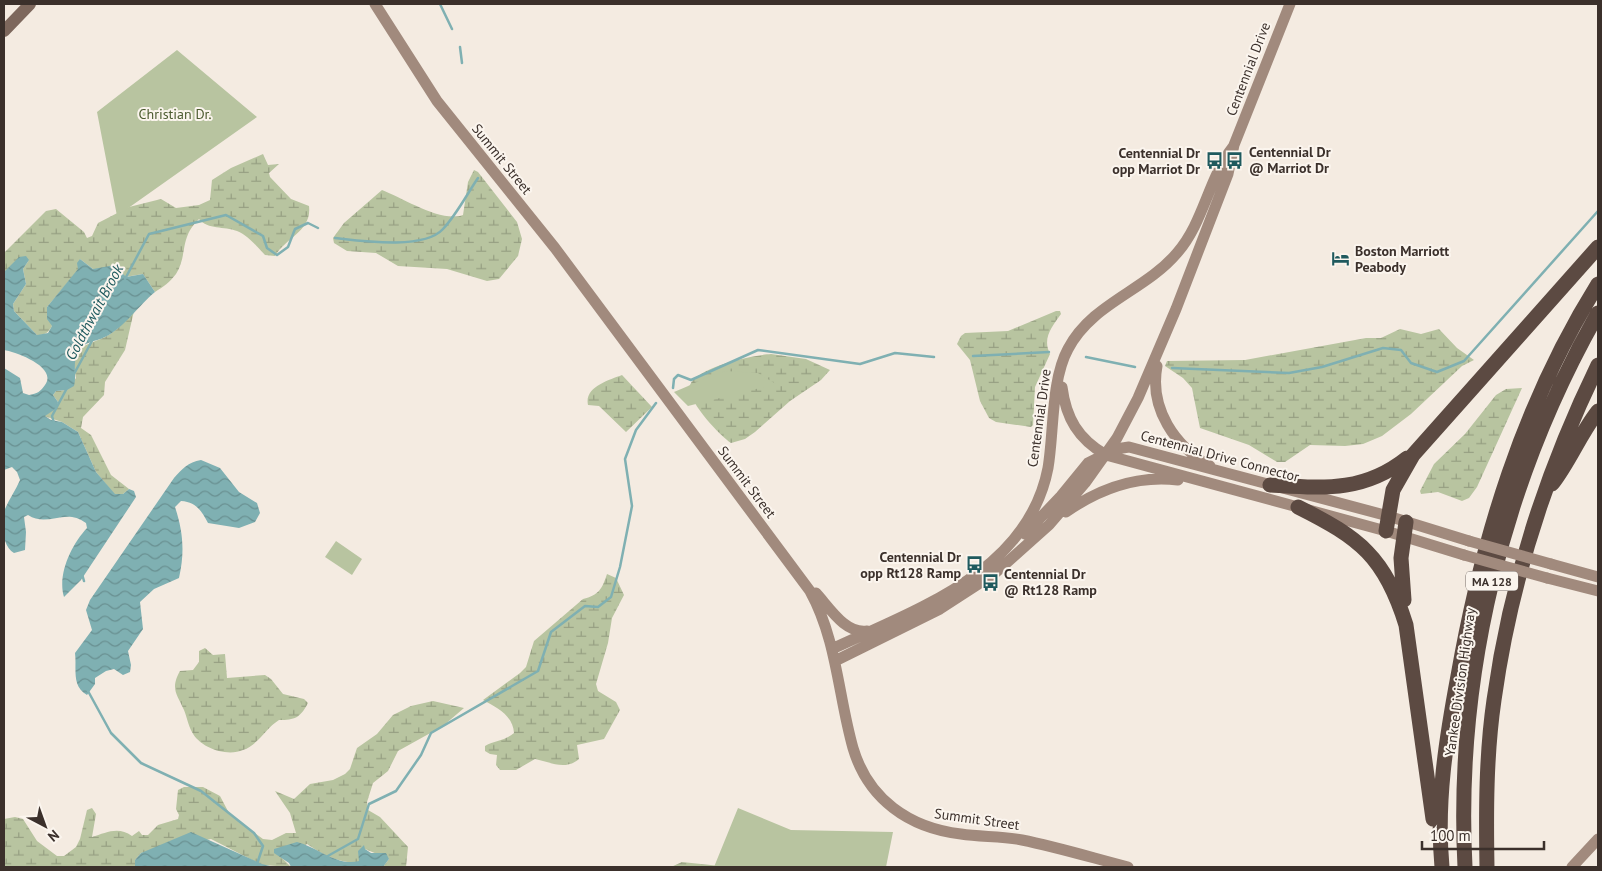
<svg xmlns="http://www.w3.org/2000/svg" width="1602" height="871" viewBox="0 0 1602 871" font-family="'PT Sans',sans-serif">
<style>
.wetland{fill:url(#wetland-marsh)}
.park{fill:#b8c4a0}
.water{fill:url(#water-waves)}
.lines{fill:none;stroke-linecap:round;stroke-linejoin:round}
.stream{stroke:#7fb0b2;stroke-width:2.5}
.secondary{stroke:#a18a7d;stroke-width:11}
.primary{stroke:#7d675c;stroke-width:12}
.highway{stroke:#5c4a42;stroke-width:15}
.secondary-bridge{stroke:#a18a7d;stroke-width:11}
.labels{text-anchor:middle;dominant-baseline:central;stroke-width:4;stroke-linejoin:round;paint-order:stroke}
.shield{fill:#fbf5ee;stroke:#756b66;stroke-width:1}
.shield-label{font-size:12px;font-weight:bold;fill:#3b302b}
.street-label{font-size:14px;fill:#3b302b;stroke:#fbf5ee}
.park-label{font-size:14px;fill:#4a5a2e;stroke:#fbf5ee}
.poi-label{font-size:14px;font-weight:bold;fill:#3b302b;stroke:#fbf5ee;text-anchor:start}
.water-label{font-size:15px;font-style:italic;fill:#1f5a5e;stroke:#fbf5ee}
</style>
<defs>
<pattern id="wetland-marsh" width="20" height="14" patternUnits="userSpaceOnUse" patternTransform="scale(1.25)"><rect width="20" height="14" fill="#b8c4a0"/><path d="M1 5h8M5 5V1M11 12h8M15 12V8" fill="none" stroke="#97a083"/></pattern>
<pattern id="water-waves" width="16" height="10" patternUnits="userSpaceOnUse" patternTransform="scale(1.25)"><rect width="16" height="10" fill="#7fb0b2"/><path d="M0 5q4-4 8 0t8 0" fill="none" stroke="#699091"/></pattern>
</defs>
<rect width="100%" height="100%" fill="#f4ebe1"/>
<path class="wetland" d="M 263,154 L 268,165 L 279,164 L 269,173 L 270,177 L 291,199 L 309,206 C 312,231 286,237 275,256 L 265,255 C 256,246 249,236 237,231 C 224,226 208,230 199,219 C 179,238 188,255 176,274 C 170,282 163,287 155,292 L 143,274 L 125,277 L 121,270 L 93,269 L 80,259 L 79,269 L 47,307 L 52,326 C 48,333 45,335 37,335 L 14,311 L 13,304 L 26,284 L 23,269 L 29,260 L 5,280 L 6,291 L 4,294 L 4,253 L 46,211 L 56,209 L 84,232 L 87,238 L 92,236 L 98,223 L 129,207 L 161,199 L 176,208 L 199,205 L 210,200 L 212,180 L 231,168 Z
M 474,170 L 478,172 L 517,222 L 522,239 L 518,256 L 499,279 L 487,281 L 447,269 L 398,266 L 376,253 L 347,251 L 334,243 L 333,238 L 344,223 L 382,190 C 403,198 441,223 463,215 L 468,182 Z
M 134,311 L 125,350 L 105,382 L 104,395 L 83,417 L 81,428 L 91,435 L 111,475 L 129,489 L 123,494 L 115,495 L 96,472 L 78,432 L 62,422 L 44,416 L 57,407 L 58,402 L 53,395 L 56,391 L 67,390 L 76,378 C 69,347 83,347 105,337 C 116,332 126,320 134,311 Z
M 1056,311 L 1060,311 L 1061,314 C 1052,327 1042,338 1050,354 L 1035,387 L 1033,425 L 1031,427 L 996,422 L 989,418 L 980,401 L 970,360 L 957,344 L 961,336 L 965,333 L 1008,331 Z
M 1400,329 L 1421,334 L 1439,329 L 1457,348 L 1474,360 L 1462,366 L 1411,414 L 1382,436 L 1363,444 L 1345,446 L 1310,445 L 1285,462 L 1277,462 L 1249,445 L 1200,428 L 1192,388 L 1183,378 L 1165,366 L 1167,361 L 1245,360 L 1366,338 L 1381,338 Z
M 771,354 L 806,359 L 830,370 L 821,380 L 790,401 L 755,432 L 745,439 L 731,443 C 720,436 685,399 690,385 C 697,367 753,355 771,354 Z
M 622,375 L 652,407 L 626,432 L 599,406 L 588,405 C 584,387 609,380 622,375 Z
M 1522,388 L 1477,487 L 1469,498 L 1462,501 L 1438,492 L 1421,494 L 1420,491 L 1434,464 L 1465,434 L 1496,395 L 1506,389 Z
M 607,574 L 616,578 L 624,595 L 612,618 L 608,643 L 596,684 L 598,691 L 616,702 L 620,710 L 604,739 L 577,745 L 579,759 C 565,771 551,762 535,759 L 516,770 L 500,770 L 496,765 L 497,755 L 490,754 L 485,751 L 485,746 C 495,740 505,741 514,733 C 513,715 496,707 483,700 L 520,673 L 526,667 L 534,641 L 583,599 C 599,595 602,589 607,574 Z
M 205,648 L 213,655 L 225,654 L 227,678 L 265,675 L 271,679 L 283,694 L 304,699 L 308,703 C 300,718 295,720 279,720 C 266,728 258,745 243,750 C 227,757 200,748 192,732 C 188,725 187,717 184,710 C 177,694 170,689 180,671 L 193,670 L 199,662 L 199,651 Z
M 433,701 L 464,708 L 443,726 L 398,751 L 388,771 L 373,783 L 367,802 L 368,810 L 380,817 L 408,847 L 406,867 L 383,867 L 389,859 L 365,849 L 359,862 C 343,865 321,854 307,844 L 282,858 L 291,867 L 262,865 L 211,839 L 141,853 L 135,860 L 135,867 L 4,867 L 4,819 L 15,817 L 23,819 L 37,841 L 57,856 L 64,856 L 76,847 L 80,839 L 87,810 L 92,808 L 96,814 L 92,837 C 106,833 118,826 132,836 L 139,831 L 142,835 L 148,835 L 158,825 L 178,819 L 179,815 L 176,809 L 178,790 L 184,787 L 203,787 L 220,796 L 230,815 L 263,839 L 272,840 L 286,833 L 296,833 L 290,813 L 275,791 L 294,799 L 310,784 L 333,780 L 345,774 L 350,769 L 357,748 L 377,734 L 393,715 L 411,706 Z
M 682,862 L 720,866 L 721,867 L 671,867 Z"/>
<path class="park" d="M 177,50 L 257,117 L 117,216 L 97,112 Z
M 726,371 L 758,373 L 776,384 L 688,406 L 674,392 C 692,385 707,376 726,371 Z
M 336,541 L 362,559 L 352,575 L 325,557 Z
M 738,808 L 791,830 L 893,832 L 886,867 L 714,867 Z"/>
<path class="water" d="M 26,256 L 29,260 L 23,269 L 26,284 L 13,304 L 14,311 L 37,335 L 48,333 L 52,326 L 47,319 L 47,307 L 78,269 L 77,263 L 80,259 L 93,269 L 115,265 L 126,277 L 143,274 L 155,292 C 139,305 124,328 105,337 C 95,342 84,341 78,352 C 72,364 77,374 74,386 L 67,390 L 56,391 L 53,395 L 58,402 L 57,408 L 45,416 L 51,420 L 62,422 L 78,432 L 96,472 L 115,494 L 123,494 L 129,489 L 134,491 L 136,497 L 81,580 L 64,597 C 57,574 72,544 87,528 L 86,523 C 65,507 48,528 28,515 L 24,517 L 26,532 L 25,550 L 14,553 C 2,546 0,521 5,509 C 9,499 16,490 20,480 L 17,472 L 12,467 L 4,470 L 4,368 L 20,378 L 23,393 L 29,395 C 37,394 41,391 45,385 C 58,367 16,352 4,350 L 5,271 L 19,257 Z
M 201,460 L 220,468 L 239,492 L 257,503 L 260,513 L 255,522 L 239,528 L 208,523 C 201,510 196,502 181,501 L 175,507 C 183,531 185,552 179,578 L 154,589 L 140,602 L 143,629 L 128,651 L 131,665 L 130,672 L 123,675 L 114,669 L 106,671 L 95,678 L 95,684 L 87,695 C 71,686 77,668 75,653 L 92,630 L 86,610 L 90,600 L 174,478 C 182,469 188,462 201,460 Z
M 191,832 L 262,864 L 274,867 L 135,867 L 135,860 L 141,853 Z
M 297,842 C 317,847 338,867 359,861 L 358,851 L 364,845 L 365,849 L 371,853 L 386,853 L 389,859 L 383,867 L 291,867 L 289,863 L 274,853 L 274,849 Z"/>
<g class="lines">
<path class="stream" d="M 440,4 L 452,29
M 460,47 L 462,63
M 335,238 C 362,241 424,250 443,229 C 457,214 467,194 478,178
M 125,279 L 149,234 L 226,215 L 263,236 L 267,248 L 277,255 L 288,247 L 295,229 L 308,223 L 318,228
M 973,356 L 1049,352
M 1086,357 L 1135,367
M 1172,368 L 1289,373 L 1322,367 L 1383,348 L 1401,350 L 1411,363 L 1437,372 L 1464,361 L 1598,211
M 74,374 L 93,339
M 673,388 L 674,379 L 678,375 L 691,380 L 758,350 L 860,364 L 895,353 L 934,357
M 54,423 L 52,416 L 67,388
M 82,574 L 84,581
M 88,691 L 111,733 L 141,763 L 201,791 L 254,833 L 263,846 L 256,867
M 326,857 L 358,839 L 369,804 L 396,791 L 421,755 L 431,733 L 538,671 L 551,632 L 585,606 L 598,607 L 611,597 L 620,567 L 632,506 L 625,459 L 636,430 L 656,403"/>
<path class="secondary" d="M 375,4 L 437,101 L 555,248 L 810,591 C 837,640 838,695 853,748 C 868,799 909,828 961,834 C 981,837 1002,836 1022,840 C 1057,847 1093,858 1128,867
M 1157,366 C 1149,409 1175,446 1210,466
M 1062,387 C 1066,418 1078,439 1106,455 L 1386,531 L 1464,555
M 1066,512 C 1099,489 1137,475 1178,480
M 1025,534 L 1061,496 L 1088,463 L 1116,449 L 1129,447 L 1388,516 L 1469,541
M 1551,564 L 1598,577
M 1547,578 L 1598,591
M 816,593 C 829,607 845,634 867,631
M 832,649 C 917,609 1028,572 1048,468 C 1054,433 1051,380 1068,349 C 1092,303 1145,291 1177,253 C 1204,222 1208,179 1233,147
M 835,661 L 940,609 L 994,574 L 1049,525 L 1085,483 L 1117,438 L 1138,398 L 1176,309 L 1228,174 L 1234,145 L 1290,4
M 1572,867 L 1598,839"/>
<path class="primary" d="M 4,31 L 30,4"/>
<path class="highway" d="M 1552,484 C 1570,461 1580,434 1598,411
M 1270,485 C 1322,488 1363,493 1407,458
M 1298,507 C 1360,538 1385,557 1406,625 L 1433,819
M 1386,531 L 1393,490 L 1413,455 L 1598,247
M 1404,600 L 1401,558 L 1406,522
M 1442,867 C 1436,802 1446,740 1458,676 C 1482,539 1523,404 1598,284
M 1465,867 C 1455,676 1503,480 1598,313
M 1487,867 C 1486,812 1486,755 1494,700 C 1510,584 1547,470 1598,365"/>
<path class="secondary-bridge" d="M 1469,541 L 1551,564
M 1464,555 L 1547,578"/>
</g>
<defs>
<symbol id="bus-bare" viewBox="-9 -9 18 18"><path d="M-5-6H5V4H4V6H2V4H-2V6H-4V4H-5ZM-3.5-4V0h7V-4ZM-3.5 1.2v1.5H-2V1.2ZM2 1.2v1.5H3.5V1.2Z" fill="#1f5a5e" stroke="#fbf5ee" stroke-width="2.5" paint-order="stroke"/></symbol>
<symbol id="hotel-bare" viewBox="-9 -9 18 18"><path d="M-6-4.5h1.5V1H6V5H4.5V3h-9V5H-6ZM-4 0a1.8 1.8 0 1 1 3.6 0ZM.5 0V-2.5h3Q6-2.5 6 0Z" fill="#1f5a5e" stroke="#fbf5ee" stroke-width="2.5" paint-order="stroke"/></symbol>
</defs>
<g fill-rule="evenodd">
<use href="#bus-bare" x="1222" y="148" width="25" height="25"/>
<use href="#bus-bare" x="1202" y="148" width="25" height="25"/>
<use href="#hotel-bare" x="1328" y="246" width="25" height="25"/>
<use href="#bus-bare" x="962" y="552" width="25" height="25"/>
<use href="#bus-bare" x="978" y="570" width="25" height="25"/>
</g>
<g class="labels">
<rect class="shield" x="1466" y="571.5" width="52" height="19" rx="4"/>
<g class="shield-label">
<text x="1492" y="581">MA 128</text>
</g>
<g class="street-label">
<text transform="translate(1248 69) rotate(-69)">Centennial Drive</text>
<text transform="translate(502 159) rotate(51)">Summit Street</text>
<text transform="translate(1039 418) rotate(-82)">Centennial Drive</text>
<text transform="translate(1220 456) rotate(15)">Centennial Drive Connector</text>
<text transform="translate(747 482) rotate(53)">Summit Street</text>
<text transform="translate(1460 682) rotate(-82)">Yankee Division Highway</text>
<text transform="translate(977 819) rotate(8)">Summit Street</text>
</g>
<g class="park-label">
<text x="175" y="114">Christian Dr.</text>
</g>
<g class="poi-label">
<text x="1249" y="152">Centennial Dr<tspan x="1249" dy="16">@ Marriot Dr</tspan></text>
<text x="1200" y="153" text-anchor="end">Centennial Dr<tspan x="1200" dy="16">opp Marriot Dr</tspan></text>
<text x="1355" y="251">Boston Marriott<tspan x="1355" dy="16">Peabody</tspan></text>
<text x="961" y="557" text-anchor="end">Centennial Dr<tspan x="961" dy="16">opp Rt128 Ramp</tspan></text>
<text x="1004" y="574">Centennial Dr<tspan x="1004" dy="16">@ Rt128 Ramp</tspan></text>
</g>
<g class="water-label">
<text transform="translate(94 312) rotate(-62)">Goldthwait Brook</text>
</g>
</g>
<rect width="1602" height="871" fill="none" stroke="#3b302b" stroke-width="10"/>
<g transform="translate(45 826) rotate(139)" stroke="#fbf5ee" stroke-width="4" paint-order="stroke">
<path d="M0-4L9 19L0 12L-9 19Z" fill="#3b302b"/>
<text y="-8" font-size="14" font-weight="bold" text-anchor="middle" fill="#3b302b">N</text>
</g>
<path d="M1422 841v8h122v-8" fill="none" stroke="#3b302b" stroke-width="2.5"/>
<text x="1430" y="841" font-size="15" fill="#3b302b" stroke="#fbf5ee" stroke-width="4" paint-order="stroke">100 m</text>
</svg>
